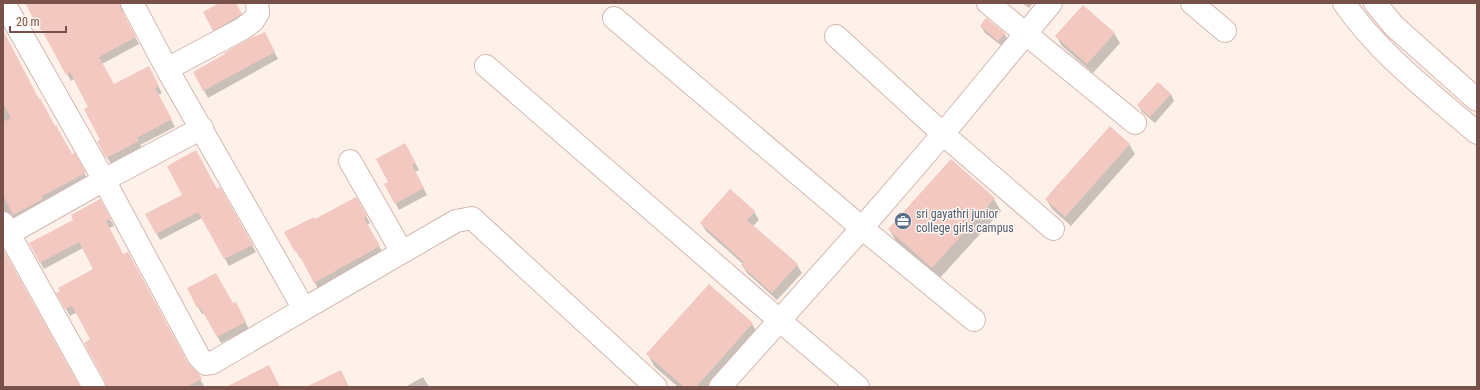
<svg xmlns="http://www.w3.org/2000/svg" width="1480" height="390" viewBox="0 0 1480 390" font-family="'Roboto Condensed',sans-serif">
<style>
.shadow{fill:#0003}
.building{fill:#f3c8c0}
.lines{fill:none;stroke-linecap:round;stroke-linejoin:round}
.street-casing{stroke:#d3b8b0;stroke-width:24}
.secondary-casing{stroke:#d8b8b0;stroke-width:24}
.street{stroke:#fff;stroke-width:22}
.secondary{stroke:#fff;stroke-width:22}
.labels{text-anchor:middle;dominant-baseline:central;stroke-width:3;stroke-linejoin:round;paint-order:stroke}
.service-label{font-size:12px;fill:#4e5e75;stroke:#fff6f0;text-anchor:start}
</style>
<rect width="100%" height="100%" fill="#fdf1e9"/>
<path class="shadow" d="M 31,3 L 120,3 L 123,9 L 124,17 L 139,44 L 102,64 L 114,85 L 148,67 L 162,93 L 158,95 L 175,127 L 140,145 L 142,148 L 111,164 L 98,142 L 101,140 L 89,108 L 74,79 L 71,81 L 42,30 L 41,30 L 27,5 Z
M 222,3 L 235,3 L 245,21 L 217,37 L 213,30 Z
M 1022,3 L 1033,3 L 1029,8 Z
M 987,19 L 1005,34 L 1008,41 L 1003,47 L 985,33 L 981,26 Z
M 3,32 L 38,100 L 72,156 L 74,155 L 88,180 L 14,219 L 7,217 L 3,218 Z
M 264,33 L 278,59 L 208,98 L 194,72 Z
M 1114,33 L 1120,43 L 1093,73 L 1062,46 L 1056,36 Z
M 1158,83 L 1171,94 L 1174,101 L 1155,123 L 1142,112 L 1138,105 Z
M 405,144 L 419,170 L 415,172 L 427,195 L 399,210 L 385,184 L 389,182 Z
M 1129,144 L 1135,154 L 1071,226 L 1052,209 L 1046,199 Z
M 220,189 L 256,252 L 229,266 L 202,218 L 160,240 L 147,215 Z
M 356,198 L 370,223 L 367,225 L 383,253 L 318,289 L 302,257 L 300,258 L 286,233 L 315,220 Z
M 994,199 L 1001,211 L 939,279 L 896,241 L 889,229 Z
M 100,200 L 114,226 L 109,228 L 123,256 L 188,364 L 198,375 L 204,386 L 202,387 L 107,387 L 91,340 L 77,312 L 70,316 L 57,293 L 94,270 L 83,248 L 44,269 L 30,244 L 75,220 Z
M 754,212 L 759,220 L 753,226 L 797,265 L 802,273 L 777,300 L 747,273 L 742,265 L 743,264 L 706,231 L 701,223 Z
M 709,285 L 752,324 L 759,336 L 713,387 L 678,387 L 654,366 L 648,354 Z
M 188,289 L 232,305 L 235,303 L 249,329 L 221,343 L 205,313 L 202,314 Z
M 423,377 L 429,387 L 405,387 Z"/>
<path class="building" d="M 25,3 L 120,3 L 121,9 L 136,37 L 99,57 L 114,84 L 149,66 L 159,86 L 155,88 L 172,119 L 137,138 L 139,141 L 106,158 L 97,141 L 100,140 L 84,109 L 88,107 L 70,72 L 66,75 L 38,23 L 36,24 Z
M 219,3 L 236,3 L 242,14 L 213,31 L 203,12 Z
M 1083,5 L 1115,33 L 1087,64 L 1055,36 Z
M 986,18 L 1005,33 L 998,41 L 980,26 Z
M 3,30 L 39,99 L 40,98 L 55,126 L 56,125 L 72,154 L 75,153 L 86,173 L 42,196 L 43,199 L 13,215 L 3,195 L 3,122 L 11,118 L 3,103 Z
M 265,32 L 275,52 L 203,91 L 193,72 L 225,54 L 224,53 L 254,36 L 254,37 Z
M 1158,82 L 1171,94 L 1150,117 L 1137,105 Z
M 1110,126 L 1130,144 L 1065,217 L 1045,199 Z
M 405,143 L 416,163 L 412,165 L 424,188 L 395,204 L 384,184 L 388,182 L 376,159 Z
M 196,150 L 217,189 L 220,187 L 253,245 L 224,259 L 198,212 L 156,234 L 145,214 L 182,195 L 167,166 Z
M 951,159 L 995,198 L 932,268 L 888,229 Z
M 730,189 L 755,211 L 747,220 L 798,264 L 772,293 L 741,265 L 744,262 L 700,223 Z
M 356,197 L 367,216 L 364,218 L 380,246 L 314,283 L 297,251 L 295,252 L 284,232 L 314,217 L 315,219 Z
M 100,199 L 111,219 L 106,221 L 123,254 L 128,252 L 188,363 L 199,374 L 202,379 L 186,387 L 106,387 L 105,381 L 84,343 L 90,339 L 72,306 L 65,309 L 56,293 L 60,291 L 58,288 L 93,269 L 79,242 L 40,263 L 29,243 L 73,220 L 71,215 Z
M 3,249 L 80,387 L 3,387 Z
M 216,273 L 233,303 L 236,302 L 246,322 L 217,337 L 200,307 L 197,308 L 187,288 Z
M 709,284 L 753,323 L 696,387 L 684,387 L 646,354 Z
M 269,365 L 280,387 L 226,387 Z
M 341,370 L 349,387 L 306,387 Z"/>
<g class="lines">
<defs>
<path id="street" d="M 132,3 L 167,69 L 304,309 L 456,221 L 472,218 L 656,387
M 988,3 L 1135,123
M 1192,3 L 1225,31
M 9,12 L 104,180 L 199,357 L 206,364 L 212,363 L 304,309
M 614,18 L 862,228 L 974,320
M 836,36 L 943,134 L 1053,229
M 486,66 L 779,320 L 858,387
M 167,69 L 242,29 L 253,21 L 258,13 L 257,3
M 350,161 L 402,252
M 3,223 L 94,387
M 3,237 L 104,180 L 202,128
M 720,387 L 862,228 L 943,134 L 1051,3"/>
<path id="secondary" d="M 1344,3 C 1379,54 1431,93 1477,133
M 1375,3 L 1394,26 L 1477,100"/>
</defs>
<use href="#street" class="street-casing"/>
<use href="#secondary" class="secondary-casing"/>
<use href="#street" class="street"/>
<use href="#secondary" class="secondary"/>
</g>
<defs>
<symbol id="office-disc" viewBox="-11 -11 22 22"><circle r="9.5" fill="#5c6f8a" stroke="#fff6f0"/><path d="M-6-3h4V-5.5h4V-3h4V5H-6ZM-1-4.5V-3h2v-1.5ZM-6 0V1H6V0Z" fill="#fff"/></symbol>
</defs>
<g fill-rule="evenodd">
<use href="#office-disc" x="893" y="211" width="20" height="20"/>
</g>
<g class="labels">
<g class="service-label">
<text x="916" y="214">sri gayathri junior<tspan x="916" dy="14">college girls campus</tspan></text>
</g>
</g>
<rect width="1480" height="390" fill="none" stroke="#79514b" stroke-width="8"/>
<path d="M10 26v6h56v-6" fill="none" stroke="#79514b" stroke-width="2"/>
<text x="16" y="26" font-size="12" fill="#79514b" stroke="#fff6f0" stroke-width="3" paint-order="stroke">20 m</text>
</svg>
